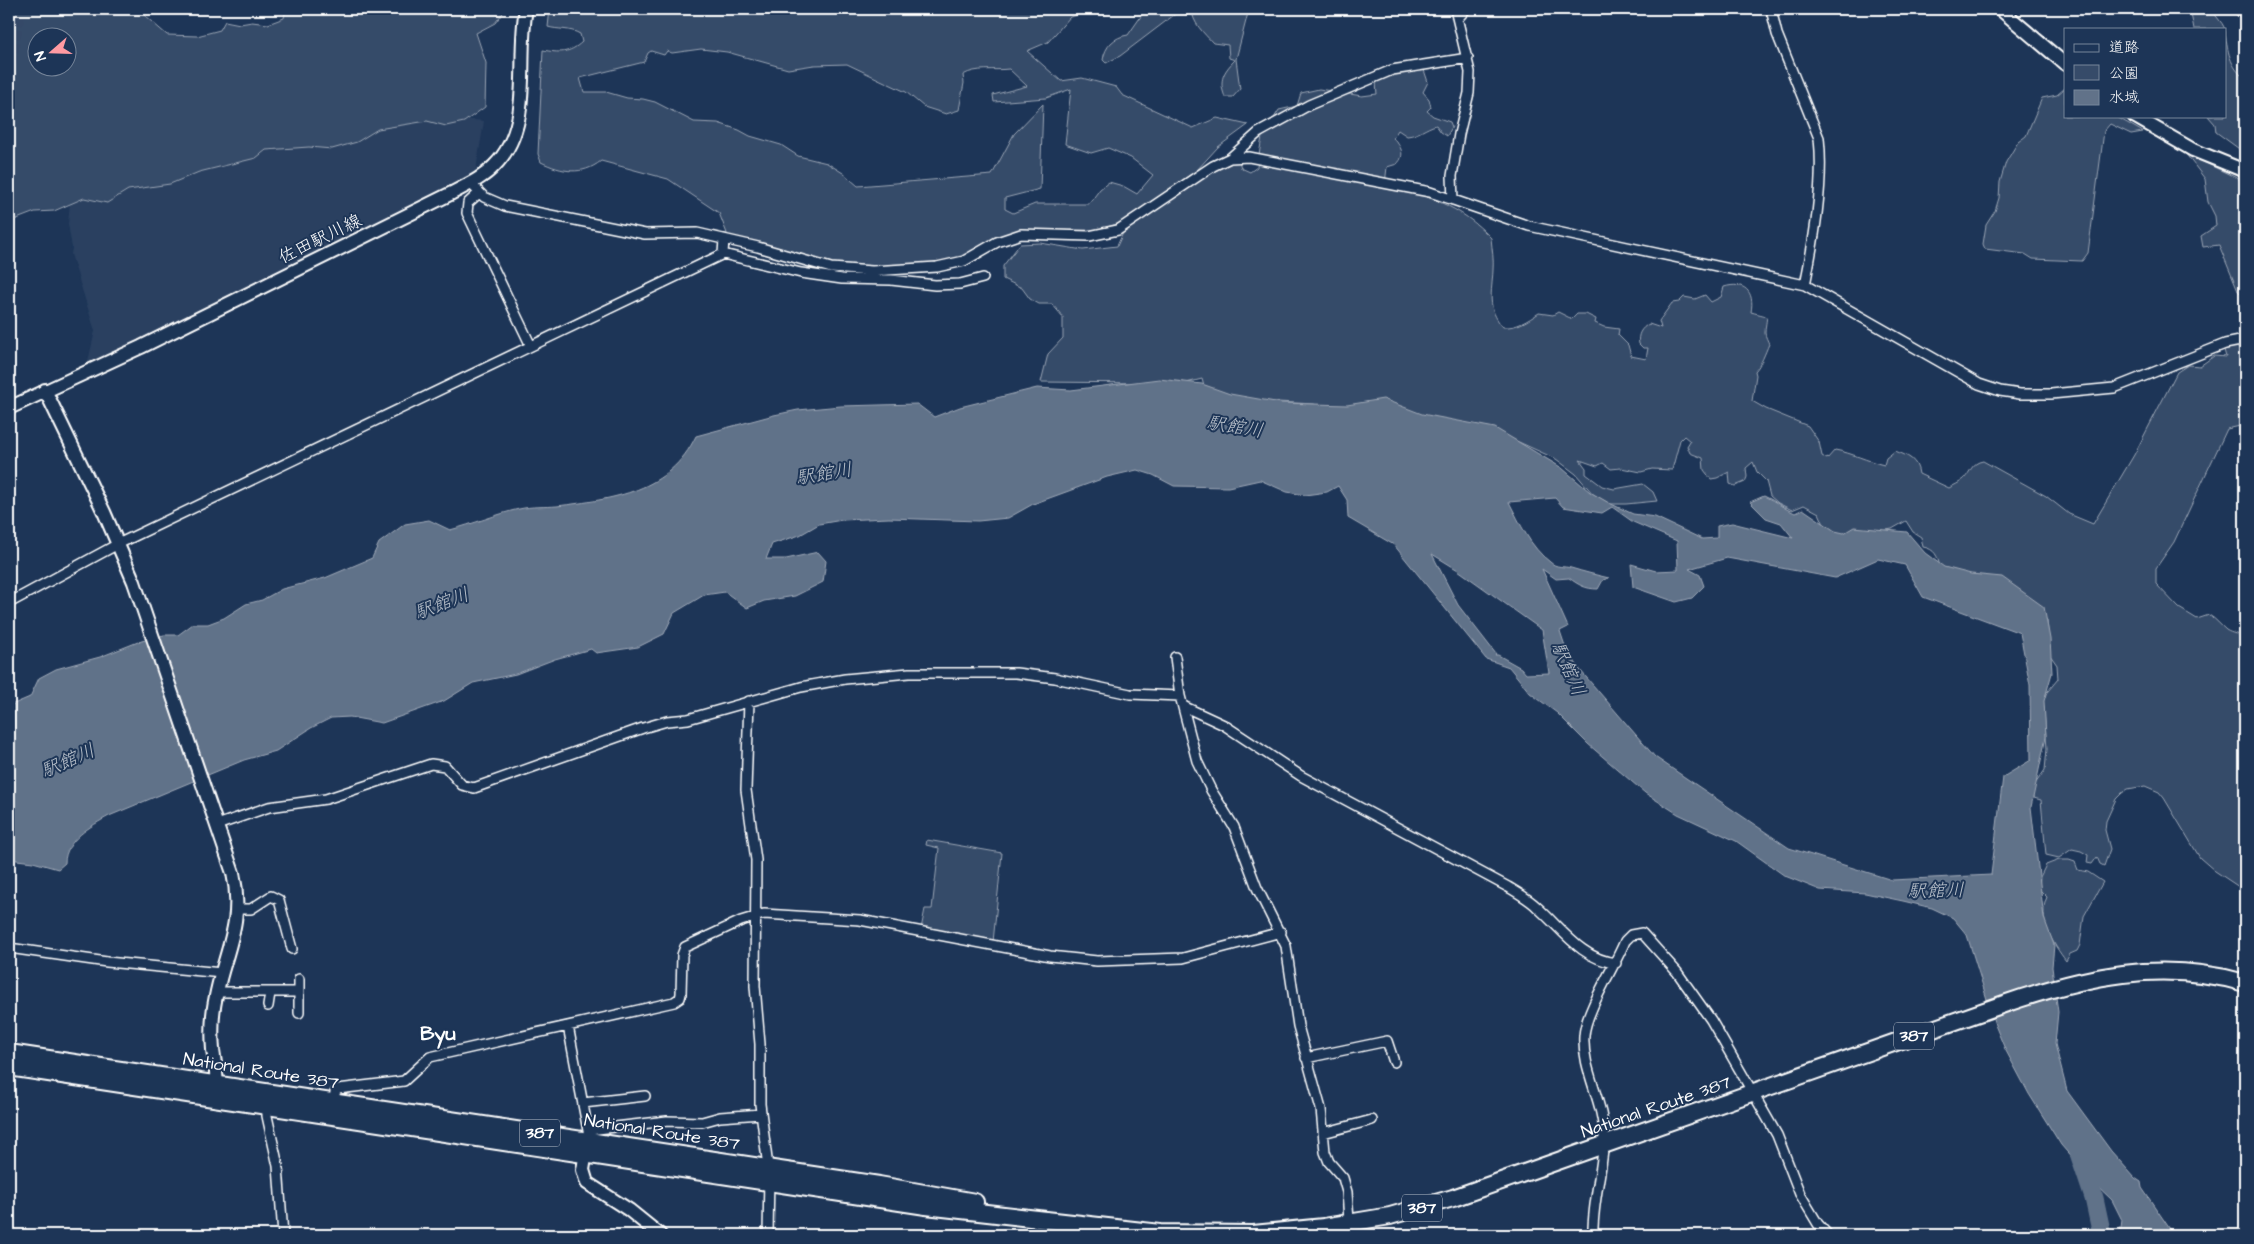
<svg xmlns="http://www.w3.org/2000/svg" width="2254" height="1244" viewBox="0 0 2254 1244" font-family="'Architects Daughter','Klee One',sans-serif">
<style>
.built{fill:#2a4161}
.green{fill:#364b69;stroke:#9aa5b4;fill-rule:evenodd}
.water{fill:#617289;stroke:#a0aab8;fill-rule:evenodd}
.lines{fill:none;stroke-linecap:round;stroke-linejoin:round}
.river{stroke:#617289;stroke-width:19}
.street-tunnel{stroke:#344968;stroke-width:9;stroke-dasharray:9 4.5;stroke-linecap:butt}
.street-casing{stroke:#fff;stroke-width:12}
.secondary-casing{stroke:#fff;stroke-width:16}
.highway-casing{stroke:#fff;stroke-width:20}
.street{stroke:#1d3557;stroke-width:9}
.secondary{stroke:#1d3557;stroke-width:12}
.highway{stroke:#1d3557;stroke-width:16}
.labels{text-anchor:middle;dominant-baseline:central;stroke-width:4;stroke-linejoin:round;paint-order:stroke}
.shield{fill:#1d3557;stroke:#bbc2cd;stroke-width:1}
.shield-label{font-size:16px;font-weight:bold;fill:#fff}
.street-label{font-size:18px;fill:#fff;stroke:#1d3557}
.water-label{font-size:19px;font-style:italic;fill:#b8c0ca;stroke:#1d3557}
.quarter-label{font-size:20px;font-weight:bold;fill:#fff;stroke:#1d3557}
</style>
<rect width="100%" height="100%" fill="#1d3557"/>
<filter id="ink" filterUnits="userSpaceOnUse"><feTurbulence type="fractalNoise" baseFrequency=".02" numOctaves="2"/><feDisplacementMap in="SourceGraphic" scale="10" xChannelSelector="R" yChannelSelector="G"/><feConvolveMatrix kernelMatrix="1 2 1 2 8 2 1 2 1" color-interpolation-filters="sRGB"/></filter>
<g filter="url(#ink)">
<path class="built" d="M 409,114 L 484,121 L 476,170 L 467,178 L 441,193 L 87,366 L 95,331 L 71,254 L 72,248 L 68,224 L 70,202 L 195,168 L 309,133 Z"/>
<path class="green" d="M 9,9 L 137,9 L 167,35 L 197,36 L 220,30 L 225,21 L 240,24 L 252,22 L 268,24 L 284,18 L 286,9 L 506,9 L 495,23 L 476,33 L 486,63 L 485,107 L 464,122 L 446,126 L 427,121 L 378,129 L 357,142 L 332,149 L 309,147 L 266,150 L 256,158 L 199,172 L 170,184 L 128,190 L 107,203 L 84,198 L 54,211 L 35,212 L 9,222 ZM 38,38 L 68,38 L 68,68 L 38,68 Z
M 550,9 L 615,11 L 616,9 L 1100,9 L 1070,17 L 1048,42 L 1027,51 L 1061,81 L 1082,78 L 1116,87 L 1122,95 L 1193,128 L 1217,118 L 1248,125 L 1218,147 L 1197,170 L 1120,223 L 1097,230 L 1023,231 L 962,259 L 892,269 L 823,265 L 728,236 L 719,213 L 668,179 L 601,161 C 582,176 562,172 541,162 L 538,154 L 543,50 C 559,53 569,54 582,42 L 580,34 C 570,28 558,30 548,27 ZM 701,49 L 727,52 L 788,69 L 814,65 L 847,64 L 906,92 L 924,107 L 946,114 L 959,110 L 964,83 L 963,75 C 977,67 993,71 1009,69 L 1027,86 L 993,95 L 994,102 L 1046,98 L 1071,89 L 1065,144 L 1091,153 L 1108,148 L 1131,158 L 1153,175 L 1137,194 L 1123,186 L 1109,182 L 1100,189 L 1089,204 L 1035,204 L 1013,213 L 1005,209 L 1005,198 L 1040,189 L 1043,104 L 1014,134 L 992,175 L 858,186 L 843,173 L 827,163 L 798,156 L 781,145 L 750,136 L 739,130 L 718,123 L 694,122 L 655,102 L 643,99 L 627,98 L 606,92 L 584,92 L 580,78 L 644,62 L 648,53 L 651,51 L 664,55 L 667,51 L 672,53 Z
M 1144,9 L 1182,9 L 1120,56 L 1106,63 L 1103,60 C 1105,46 1114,37 1128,35 L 1144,12 Z
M 1192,9 L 1249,9 L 1236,59 L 1240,89 L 1233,97 L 1225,97 C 1218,80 1224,71 1235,60 L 1229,58 L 1228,45 L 1213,43 C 1204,33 1192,23 1192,9 Z
M 2190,9 L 2212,9 C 2215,17 2222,21 2225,29 L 2194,29 Z
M 2225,31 C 2227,49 2230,68 2245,78 L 2245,160 L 2242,158 L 2242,151 L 2216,132 L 2215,124 L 2208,116 L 2225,116 Z
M 1405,63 L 1424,70 L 1428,82 L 1423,92 L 1429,99 L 1431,107 L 1427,111 L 1433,116 L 1450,122 L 1452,127 L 1447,136 L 1441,132 L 1436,125 C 1425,128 1419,135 1407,136 L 1398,130 L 1393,138 C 1401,146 1406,155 1397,164 L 1387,167 L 1385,184 C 1427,196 1460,205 1491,238 C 1492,249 1494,260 1493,270 C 1492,293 1486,308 1503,327 C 1517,328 1527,321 1539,313 L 1553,315 L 1558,312 L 1572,319 L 1577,314 L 1586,314 L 1596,319 L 1595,323 L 1604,327 L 1619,329 L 1618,335 L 1628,345 L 1631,356 L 1646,359 L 1648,348 L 1643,348 L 1639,344 C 1637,335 1641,328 1649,324 L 1661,328 L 1659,321 L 1672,303 L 1679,302 L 1684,297 L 1695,299 L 1705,295 L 1711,302 L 1721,297 L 1724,287 C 1744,281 1755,291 1751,312 C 1772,318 1766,312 1765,333 C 1765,336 1768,341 1769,344 C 1765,353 1761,365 1755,371 L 1756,375 L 1752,401 L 1766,409 L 1808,426 L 1819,442 L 1822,456 L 1827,459 L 1835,450 C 1852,453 1867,461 1884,465 L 1886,458 L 1895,451 C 1908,456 1917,459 1919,474 L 1949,488 C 1954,485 1960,483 1964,479 C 1971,472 1971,463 1983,461 L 2046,496 L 2069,514 L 2093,524 L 2134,455 L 2177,372 L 2188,365 L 2200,366 L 2214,356 L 2226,357 L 2224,350 L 2226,346 L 2245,346 L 2245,415 L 2240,426 L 2227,429 L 2174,542 L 2156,568 L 2156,584 L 2179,608 L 2197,619 L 2209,615 C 2216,619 2220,625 2226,630 C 2232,634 2238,633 2245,639 L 2245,891 L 2215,871 L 2200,858 L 2164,798 L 2159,792 L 2145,786 L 2128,789 L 2122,793 L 2116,799 L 2106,821 L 2105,830 L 2110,849 L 2104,866 L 2100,864 L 2097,857 L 2092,864 L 2087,863 L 2088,855 L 2081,851 L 2072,849 L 2059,858 L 2046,855 L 2041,800 L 2030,797 L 2035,784 L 2045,770 L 2047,749 L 2043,697 L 2058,679 L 2057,665 L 2050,655 L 2047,620 L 2033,605 L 1940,568 C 1938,556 1935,549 1923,547 L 1921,537 L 1913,532 L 1906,521 L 1892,529 L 1853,536 L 1827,531 L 1819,513 L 1804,505 L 1792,510 L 1778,503 L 1770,496 L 1766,481 L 1757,472 L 1753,462 L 1746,468 L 1747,477 L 1745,482 L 1735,486 L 1730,484 L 1729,472 L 1717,478 L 1711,479 L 1704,470 L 1703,458 L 1690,453 L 1687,446 L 1690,441 L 1684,436 L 1680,440 L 1672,470 L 1652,469 L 1641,472 L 1621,468 L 1611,469 L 1603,463 L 1597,466 L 1580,460 L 1586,468 L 1586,474 L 1602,486 L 1614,489 L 1643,484 L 1653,492 L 1657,501 L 1626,504 L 1610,504 L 1593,494 L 1576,474 L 1556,459 L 1510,438 L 1337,411 L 1314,404 L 1260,401 L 1206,394 L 1202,379 L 1178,385 L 1148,383 L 1041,382 L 1048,354 L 1063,338 L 1063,317 L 1052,304 L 1039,304 L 1030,299 L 1022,288 L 1003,279 L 1003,266 L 1020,244 L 1040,243 L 1083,250 L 1117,246 L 1123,233 L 1160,205 L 1230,159 L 1239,161 L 1241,168 L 1250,172 L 1257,167 L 1262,137 L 1279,110 L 1297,106 L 1301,93 L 1319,89 L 1362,96 L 1377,94 C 1374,70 1381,65 1405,63 Z
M 2065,88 L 2065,116 L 2115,116 L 2143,132 L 2131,134 L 2110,124 L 2104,131 L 2088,253 L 2082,261 L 2033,259 L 2025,254 L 1985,249 L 1983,244 L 1986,225 L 1995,211 L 1999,198 L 2000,182 L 2006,162 L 2018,142 L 2026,136 L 2042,98 L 2057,95 Z
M 2185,153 L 2245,182 L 2245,298 L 2238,291 L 2219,245 L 2203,247 L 2201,236 L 2216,226 L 2215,216 L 2208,202 L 2205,179 Z
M 927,840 L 1002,853 L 993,942 L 921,929 L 925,909 L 932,909 L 939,848 L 926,845 Z
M 2059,860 L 2069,860 L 2075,862 L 2078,870 L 2088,872 L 2103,882 L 2084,916 L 2080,945 L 2077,951 L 2070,954 L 2066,961 C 2053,944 2037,918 2047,897 L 2039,889 L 2040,877 L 2046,865 Z"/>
<path class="water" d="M 1159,379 L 1202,384 L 1230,394 L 1281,403 L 1347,405 L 1383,399 L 1422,414 L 1495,428 L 1562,468 L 1590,492 L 1609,503 L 1633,514 L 1655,517 L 1702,539 L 1717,538 L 1717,526 L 1732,523 L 1793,538 L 1781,523 L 1766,518 L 1750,502 L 1764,496 C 1776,501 1784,509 1795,513 L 1803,509 L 1835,531 L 1844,533 L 1854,527 L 1907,532 L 1925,553 L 1944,567 L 1971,574 L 2002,577 L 2044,607 L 2050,639 L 2052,673 L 2044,701 L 2046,737 L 2031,807 L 2044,918 L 2054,945 L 2052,967 L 2058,1012 L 2055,1044 L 2067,1091 L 2111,1151 L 2135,1178 L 2141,1182 L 2142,1188 L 2174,1235 L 2120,1235 L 2122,1220 L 2112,1200 L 2092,1181 L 2061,1145 L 2029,1094 L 2005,1049 L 1995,1025 L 1967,935 L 1953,918 L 1932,908 L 1903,901 L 1865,893 L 1820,890 L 1785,876 L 1736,841 L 1678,814 L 1645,793 L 1588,744 L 1557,713 L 1530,693 L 1509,667 L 1486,659 L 1394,545 L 1348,518 L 1347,500 L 1338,486 L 1327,492 L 1305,495 L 1287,492 L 1260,480 L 1228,487 L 1174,486 L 1153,475 L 1137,470 L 1107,477 L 1033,504 L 1008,518 L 978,521 L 889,518 L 842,520 L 819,524 L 800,535 L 772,544 L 766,559 L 786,559 L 818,552 L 826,561 L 823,582 L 795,596 L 764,601 L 747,608 L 725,592 L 704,595 L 674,613 L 664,634 L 638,647 L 596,653 L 591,649 L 555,659 L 516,674 L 473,683 L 444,701 L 382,723 L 350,717 L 331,718 L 311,728 L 276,751 L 244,760 L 109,816 C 91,826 65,840 65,863 L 58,869 L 33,862 L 9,859 L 9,706 L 30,697 L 39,678 L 56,669 L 100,657 L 138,642 L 164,635 L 178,635 L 193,624 L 208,624 L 224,618 L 246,604 L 262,600 L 282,589 L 325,578 L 372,558 L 379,543 L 405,524 L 429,520 L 450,530 C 473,524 497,514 519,509 C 532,506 545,507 557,506 C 614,499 669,492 696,436 L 774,415 L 798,410 L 841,406 L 917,404 L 934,417 L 960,407 L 1037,388 L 1071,390 ZM 1555,498 L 1563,507 L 1602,513 L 1612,507 L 1633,522 L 1677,541 L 1678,570 L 1656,571 L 1631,564 L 1633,587 L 1676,602 L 1692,598 L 1704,586 L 1700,575 L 1689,569 L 1727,558 L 1835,578 L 1878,559 L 1905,565 L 1923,597 L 2020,633 L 2030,685 L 2031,760 L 2003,777 L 1991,875 L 1892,880 L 1789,848 L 1655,757 L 1580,670 L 1565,646 L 1560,631 L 1568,627 L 1542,569 L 1556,579 L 1569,578 C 1579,585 1585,589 1598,589 L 1603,580 L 1609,578 C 1596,575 1584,572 1571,568 C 1564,566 1556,568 1550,562 C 1530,547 1520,523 1509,502 ZM 1432,554 L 1458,570 L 1542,630 L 1549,673 L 1526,674 L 1521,668 L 1498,655 L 1495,655 L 1496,654 L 1458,605 Z"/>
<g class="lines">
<path class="river" d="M 2078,1150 L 2094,1198 L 2102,1235"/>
<path class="street-tunnel" d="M 9,78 L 21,9"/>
<defs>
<path id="street" d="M 1771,9 L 1777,34 L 1819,138 C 1824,183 1814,240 1805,285
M 2239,9 L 2245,16
M 1458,18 L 1466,9
M 1230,158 L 1249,157 L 1430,192 L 1529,226 L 1805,285 L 1979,384 L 2000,391 L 2020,394 L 2051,394 L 2114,388 L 2225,344 L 2245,340
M 470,183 L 484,197 L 505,206 L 645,234 L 697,233 L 758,247 L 831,268 L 872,271 L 937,267 L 964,261 L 997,242 L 1021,234 L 1089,236 L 1118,230 L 1213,166 L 1230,158 L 1258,133 L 1309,105 L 1392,70 L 1468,58
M 479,193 L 468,203 L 467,213 L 531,346
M 1453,200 L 1452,176 L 1459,134 L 1469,93 L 1470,72 L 1455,9
M 724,239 L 723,254 L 801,273 L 842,279 L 891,280 L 935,285 L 960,284 L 983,278
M 9,603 L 118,544 L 723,254
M 1175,657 L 1180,696 L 1197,761 L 1211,790 L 1234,827 L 1257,888 L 1286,946 L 1298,1026 L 1321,1109 L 1325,1152 L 1329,1162 L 1343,1178 L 1347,1192 L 1350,1235
M 749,701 L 746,790 L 756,860 L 755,986 L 760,1044 L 760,1104 L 769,1175 L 768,1235
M 1183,706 L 1224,725 L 1301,776 L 1508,887 C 1518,893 1529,899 1537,907 C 1561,928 1582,960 1616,963
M 217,825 L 269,807 L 326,799 L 431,764 L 445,766 L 462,785 L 474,788 L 643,728 L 667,721 L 688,719 L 801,687 L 845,679 L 909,673 L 1016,673 L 1055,678 L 1130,694 L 1180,696
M 238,909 L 251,909 L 271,896 L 279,900 L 292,949
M 9,948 L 107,962 L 222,973
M 217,992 L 299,992
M 268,1006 L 270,993
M 299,1013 L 299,979
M 568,1026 L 589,1136
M 1306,1058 L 1387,1041 L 1394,1062
M 333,1102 L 335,1093 L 338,1089 L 404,1081 L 430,1057 L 674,1002 L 680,998 L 681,994 L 682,955 L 685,947 L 741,921 L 764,914 L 860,920 L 1050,956 L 1097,961 L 1183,958 L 1281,932
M 583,1103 L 645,1096
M 267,1107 L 267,1116 L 278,1166 L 283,1235
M 589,1130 L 667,1121 L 702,1122 L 720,1117 L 761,1114
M 1323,1133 L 1372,1120
M 1593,1235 C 1592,1202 1603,1170 1604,1137 C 1604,1102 1582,1070 1584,1036 C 1585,1012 1615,966 1625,941 L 1631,935 L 1642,933 L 1677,972 L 1711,1020 L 1777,1135 L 1800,1194 L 1818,1224 L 1828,1235"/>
<path id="secondary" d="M 2000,9 L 2065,64
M 2134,116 L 2193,150 L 2245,171
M 45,390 L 104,512 L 134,582 L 233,873 C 246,929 218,962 213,1015 C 212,1027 212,1038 213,1050 C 215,1065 218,1076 216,1091
M 9,408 L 141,347 L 452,193 C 467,185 483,178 494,166 C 535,126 516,60 526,9
M 587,1146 L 583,1170 L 587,1183 L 629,1210 L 660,1235"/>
<path id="highway" d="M 9,1053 L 879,1185 L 975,1202
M 9,1067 L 926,1206 L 1160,1233 L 1253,1234 L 1324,1227 L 1390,1216 L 1453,1198 L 2004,1004 C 2085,976 2161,959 2245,983"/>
</defs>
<use href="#street" class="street-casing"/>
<use href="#secondary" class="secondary-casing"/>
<use href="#highway" class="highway-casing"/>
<use href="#street" class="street"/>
<use href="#secondary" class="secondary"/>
<use href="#highway" class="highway"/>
</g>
</g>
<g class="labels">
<g class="shield">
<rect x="1894" y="1022.5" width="40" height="27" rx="4"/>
<rect x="520" y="1119.5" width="40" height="27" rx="4"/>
<rect x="1402" y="1194.5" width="40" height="27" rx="4"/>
</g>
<g class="shield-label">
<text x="1914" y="1036">387</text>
<text x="540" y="1133">387</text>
<text x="1422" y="1208">387</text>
</g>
<g class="street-label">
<text transform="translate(320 239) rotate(-26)">佐田駅川線</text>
<text transform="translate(261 1071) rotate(9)">National Route 387</text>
<text transform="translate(1656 1107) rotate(-19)">National Route 387</text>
<text transform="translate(662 1132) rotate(9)">National Route 387</text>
</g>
<g class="water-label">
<text transform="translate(1235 427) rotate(9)">駅館川</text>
<text transform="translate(824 474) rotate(-9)">駅館川</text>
<text transform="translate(442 604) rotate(-21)">駅館川</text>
<text transform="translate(1568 669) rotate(66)">駅館川</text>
<text transform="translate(68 761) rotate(-24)">駅館川</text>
<text transform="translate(1936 891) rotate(-1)">駅館川</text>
</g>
<g class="quarter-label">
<text x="438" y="1034">Byu</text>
</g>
</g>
<rect width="2254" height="1244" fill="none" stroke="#1d3557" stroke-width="30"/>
<rect x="15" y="15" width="2224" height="1214" fill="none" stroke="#fff" stroke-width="2" filter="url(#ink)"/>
<rect x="2064" y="28" width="162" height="90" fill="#1d3557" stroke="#77869a"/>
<rect x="2074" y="44" width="25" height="8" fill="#1d3557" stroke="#77869a"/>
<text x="2109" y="52" font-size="15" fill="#ffffff">道路</text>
<rect x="2074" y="65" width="25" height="15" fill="#364b69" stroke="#77869a"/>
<text x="2109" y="78" font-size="15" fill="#ffffff">公園</text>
<rect x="2074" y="90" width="25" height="15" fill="#617289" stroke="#77869a"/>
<text x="2109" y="102" font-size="15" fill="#ffffff">水域</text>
<g transform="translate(52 52) rotate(250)"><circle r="24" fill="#1d3557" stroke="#77869a"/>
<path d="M0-4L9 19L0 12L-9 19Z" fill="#ff9aa2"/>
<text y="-8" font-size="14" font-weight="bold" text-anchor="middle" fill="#ffffff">N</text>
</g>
</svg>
